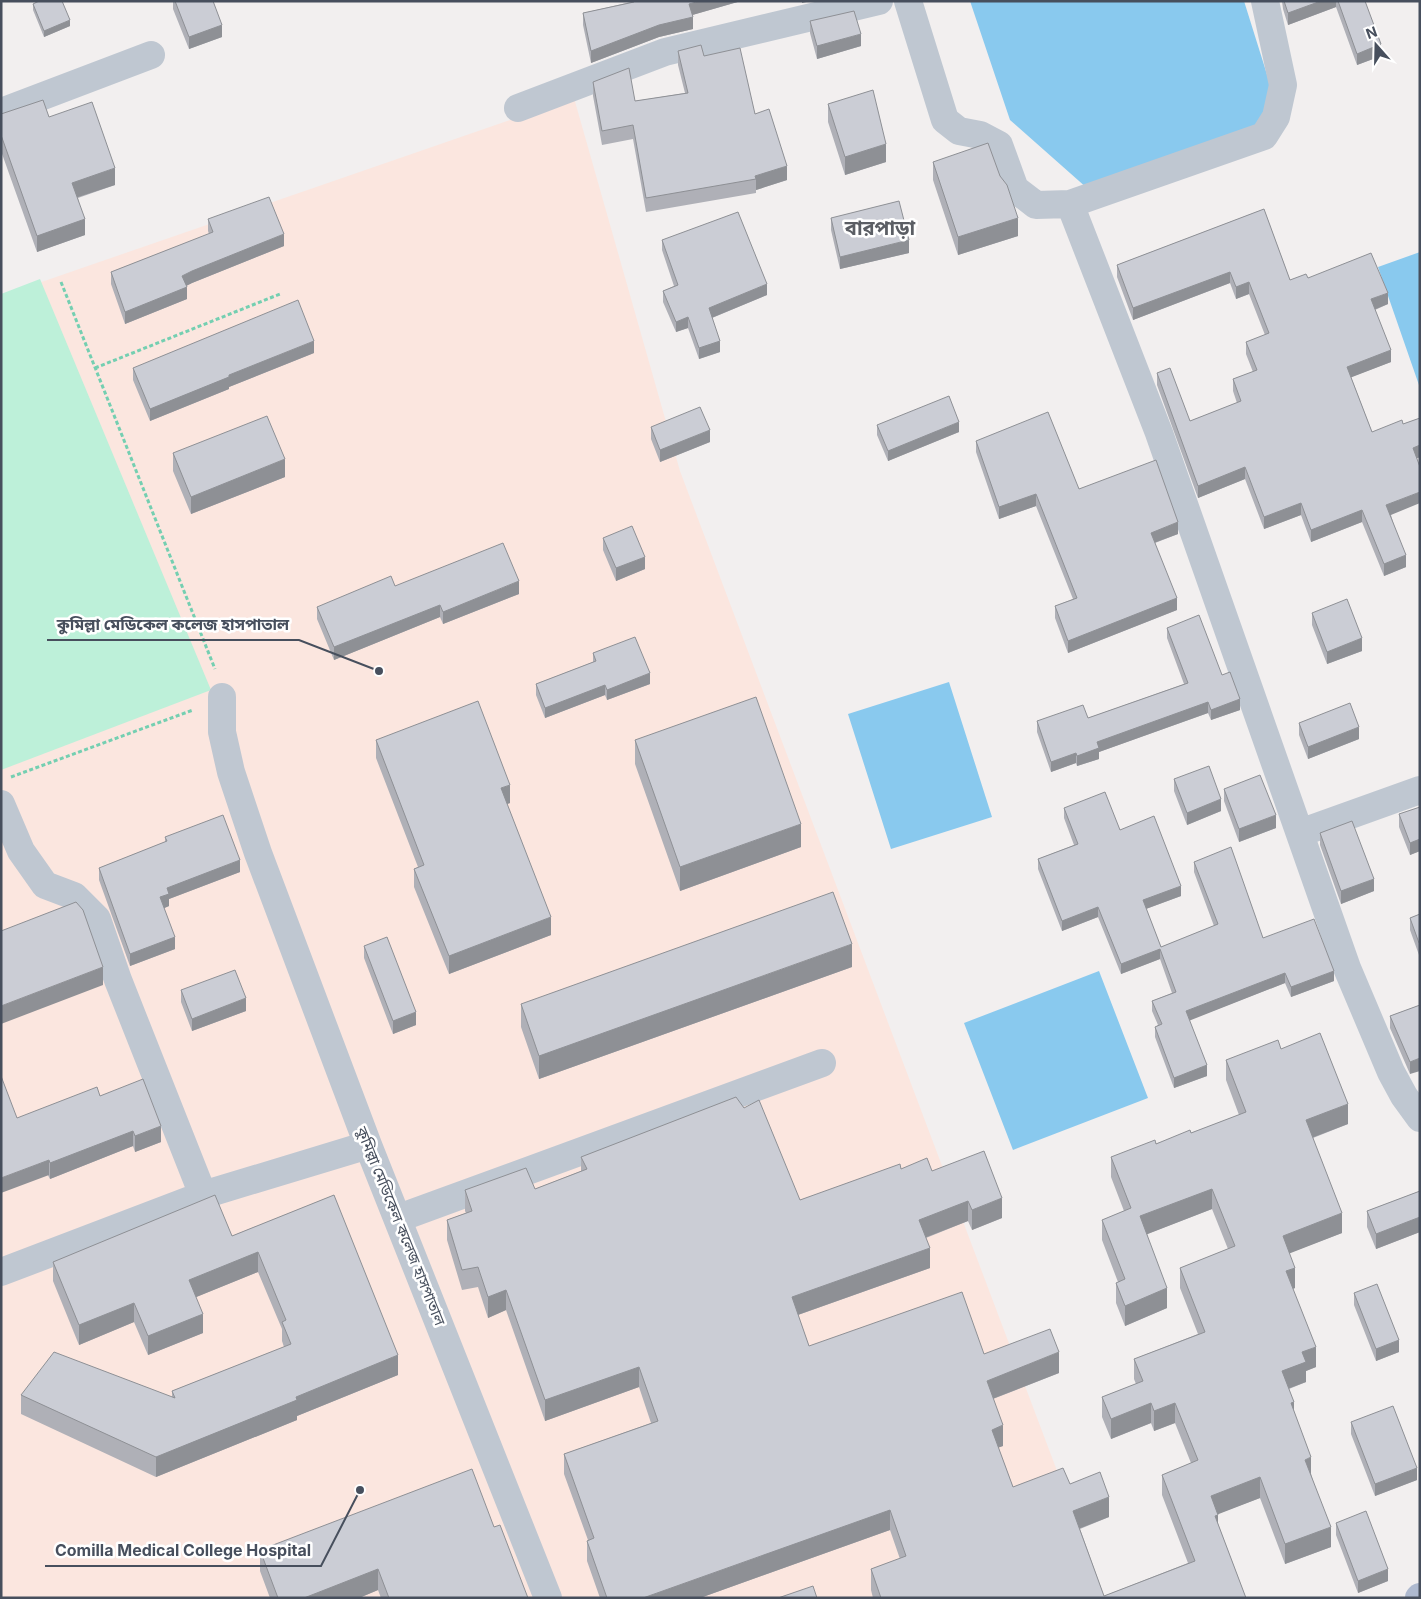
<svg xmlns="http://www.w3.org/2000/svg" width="1421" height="1599" viewBox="0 0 1421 1599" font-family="Inter,'Noto Sans Bengali',sans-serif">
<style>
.medical{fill:#fbe6df}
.green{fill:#bdf0d9}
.water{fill:#89c9ee}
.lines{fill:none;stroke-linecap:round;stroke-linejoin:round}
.path{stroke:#74cfb1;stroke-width:3;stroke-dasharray:4 2.5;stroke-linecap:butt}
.minor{stroke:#bfc7d1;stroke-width:28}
.major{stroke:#aeb9cf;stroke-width:28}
.wall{fill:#afb0b7}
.shaded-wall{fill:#8e9095}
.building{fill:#cbcdd5;stroke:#8e9095}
.labels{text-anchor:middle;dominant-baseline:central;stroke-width:5;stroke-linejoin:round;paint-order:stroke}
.street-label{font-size:15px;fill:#474f5d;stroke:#fff}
.district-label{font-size:20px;font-weight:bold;fill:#5b5e64;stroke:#fff}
.leader{fill:none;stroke:#474f5d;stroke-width:2}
.callout-dot{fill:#474f5d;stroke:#fff;stroke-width:2}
.callout-label{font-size:16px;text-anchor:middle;font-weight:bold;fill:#474f5d;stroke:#fff;stroke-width:5;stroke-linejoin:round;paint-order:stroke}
</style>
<rect width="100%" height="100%" fill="#f2efef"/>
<path class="medical" d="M 574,98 L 680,471 L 1105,1598 L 1,1598 L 1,296 Z"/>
<path class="green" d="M 40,279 L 211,690 L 1,770 L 1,294 Z"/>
<path class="water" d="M 970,1 L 1244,1 L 1284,129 L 1105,204 L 1010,120 Z
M 1420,252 L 1420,388 L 1378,267 Z
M 949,682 L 992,817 L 891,849 L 848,714 Z
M 1099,971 L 1148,1098 L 1013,1150 L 964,1023 Z"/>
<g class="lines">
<path class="path" d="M 61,282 L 215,669
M 95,368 L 280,294
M 11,777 L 193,710"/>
<path class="minor" d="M 908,1 L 945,120 L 959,131 L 980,135 L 999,145 L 1015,189 L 1036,205 L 1070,204 L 1159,433 L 1347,968 L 1391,1072 L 1404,1096 L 1420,1118
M 518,108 L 665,52 L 879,1
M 1,112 L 151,55
M 1070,204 L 1264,136 L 1276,117 L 1283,85 L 1265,1
M 222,697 L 222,732 L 231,772 L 258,853 L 368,1145 L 548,1598
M 1,804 L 21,851 L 45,885 L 74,896 L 97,919 L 118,980 L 203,1195
M 1300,833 L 1420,790
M 399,1218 L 822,1063
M 1,1272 L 203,1195 L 368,1145"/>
<path class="major" d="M 1419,1598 L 1420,1597"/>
</g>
<path class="wall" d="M 173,1 L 213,1 L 222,37 L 189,49 L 173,9 Z
M 630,1 L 741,1 L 692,15 L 693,29 L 659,37 L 591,63 L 583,25 L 583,13 L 631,2 Z
M 1282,1 L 1365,1 L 1381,56 L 1357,65 L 1336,7 L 1288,25 L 1283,9 Z
M 33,4 L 70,26 L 44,37 L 33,10 Z
M 810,21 L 861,46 L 817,59 L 810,33 Z
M 678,51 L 704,56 L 755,114 L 787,180 L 756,190 L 756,193 L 646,212 L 633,139 L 602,145 L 593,96 L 593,82 L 635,101 L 685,93 L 678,65 Z
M 828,104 L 886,162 L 845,175 L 828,122 Z
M 1,114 L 49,117 L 115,185 L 78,198 L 85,235 L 37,252 L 1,151 Z
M 933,162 L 1000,176 L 1018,236 L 958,255 L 933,180 Z
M 1264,209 L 1290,280 L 1308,278 L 1388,304 L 1375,310 L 1391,362 L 1351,377 L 1372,432 L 1403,424 L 1420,418 L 1420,457 L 1417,458 L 1391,515 L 1406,567 L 1384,576 L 1362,522 L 1311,542 L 1301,515 L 1264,529 L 1245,479 L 1198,498 L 1157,385 L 1157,373 L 1190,421 L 1237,403 L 1233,391 L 1233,379 L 1253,372 L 1246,354 L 1246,342 L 1265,335 L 1249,294 L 1236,299 L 1230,283 L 1133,320 L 1117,277 L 1117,265 Z
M 831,218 L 909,253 L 840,269 L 831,230 Z
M 208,219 L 284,246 L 192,283 L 186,286 L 187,299 L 125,324 L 111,284 L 111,272 L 209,234 L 208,231 Z
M 662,240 L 767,295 L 712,318 L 720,352 L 699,359 L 688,328 L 676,332 L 663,302 L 663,291 L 674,286 L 662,250 Z
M 314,353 L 229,387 L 229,389 L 150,421 L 133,380 L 133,368 Z
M 877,425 L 959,432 L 888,461 L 877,435 Z
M 651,427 L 710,442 L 660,462 L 651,439 Z
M 976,441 L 1079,489 L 1178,534 L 1155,543 L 1177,610 L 1068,653 L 1055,618 L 1055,606 L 1073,599 L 1036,506 L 999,519 L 976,452 Z
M 173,453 L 285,477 L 191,514 L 173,471 Z
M 603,538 L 645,569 L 616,581 L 603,550 Z
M 395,586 L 519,594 L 443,624 L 440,617 L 334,660 L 317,619 L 317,607 Z
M 1312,613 L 1362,651 L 1327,664 L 1312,625 Z
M 1167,628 L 1222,675 L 1240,710 L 1211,720 L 1208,713 L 1099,752 L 1099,759 L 1077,766 L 1076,763 L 1051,772 L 1037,732 L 1037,721 L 1088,718 L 1184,684 L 1167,638 Z
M 593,653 L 650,684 L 607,700 L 605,695 L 545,718 L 536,695 L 536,684 L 593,662 Z
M 1299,723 L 1359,739 L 1308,759 L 1299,735 Z
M 376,740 L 510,803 L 507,804 L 551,935 L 449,974 L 414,887 L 414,869 L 418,867 L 376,758 Z
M 635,740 L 801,847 L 680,891 L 635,764 Z
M 1174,779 L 1221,811 L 1187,825 L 1174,791 Z
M 1224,789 L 1276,828 L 1239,842 L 1224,801 Z
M 1420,807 L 1420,851 L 1410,855 L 1399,827 L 1399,814 Z
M 1064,808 L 1120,830 L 1181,896 L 1146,909 L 1161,947 L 1214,926 L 1194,872 L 1194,862 L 1263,938 L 1334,981 L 1291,997 L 1285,983 L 1189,1020 L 1207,1076 L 1174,1088 L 1155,1037 L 1155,1027 L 1158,1025 L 1152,1011 L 1152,1001 L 1172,993 L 1160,959 L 1121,974 L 1098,917 L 1062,931 L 1038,869 L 1038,859 L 1074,845 L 1064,818 Z
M 1320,833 L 1374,891 L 1341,904 L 1320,845 Z
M 165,837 L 240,872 L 169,899 L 169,906 L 164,908 L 175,949 L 130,966 L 99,880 L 99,868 L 165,842 Z
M 1420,914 L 1419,955 L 1410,930 L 1410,918 Z
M 364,946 L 416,1025 L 393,1034 L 364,958 Z
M 852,967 L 539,1079 L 521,1027 L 521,1004 Z
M 181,990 L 246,1011 L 192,1031 L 181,1002 Z
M 1420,1005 L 1410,1074 L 1390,1028 L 1390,1016 Z
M 1281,1049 L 1348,1124 L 1313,1138 L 1342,1233 L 1289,1253 L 1295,1288 L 1293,1289 L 1316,1367 L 1306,1371 L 1306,1382 L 1289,1389 L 1294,1411 L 1331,1547 L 1285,1564 L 1260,1498 L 1217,1514 L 1218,1524 L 1246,1598 L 873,1598 L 871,1590 L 871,1569 L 900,1559 L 890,1530 L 700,1598 L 600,1598 L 587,1561 L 587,1541 L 588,1540 L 564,1474 L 564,1454 L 651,1423 L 639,1387 L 545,1421 L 506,1310 L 488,1318 L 478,1287 L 462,1290 L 447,1240 L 447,1220 L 466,1213 L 465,1211 L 465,1190 L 535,1189 L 581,1171 L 581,1157 L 800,1200 L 901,1169 L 932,1171 L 1002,1218 L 972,1230 L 968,1221 L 926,1238 L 930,1268 L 798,1315 L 809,1346 L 984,1354 L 1059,1373 L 993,1399 L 1003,1446 L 998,1447 L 1013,1487 L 1070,1484 L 1109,1517 L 1080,1529 L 1104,1596 L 1188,1563 L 1162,1495 L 1162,1475 L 1191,1463 L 1175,1423 L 1154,1431 L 1151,1423 L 1111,1439 L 1102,1417 L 1102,1397 L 1136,1384 L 1134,1379 L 1134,1359 L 1198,1334 L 1180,1288 L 1180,1268 L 1228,1249 L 1212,1209 L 1147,1234 L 1167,1308 L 1125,1326 L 1116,1303 L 1116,1283 L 1118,1282 L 1102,1240 L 1102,1220 L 1124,1211 L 1111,1177 L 1111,1157 L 1191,1133 L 1239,1115 L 1226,1080 L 1226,1060 Z
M 100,1096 L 161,1142 L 135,1152 L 133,1146 L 50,1179 L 17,1118 Z
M 1420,1191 L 1420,1232 L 1376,1249 L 1367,1227 L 1367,1211 Z
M 334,1195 L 398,1375 L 297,1416 L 297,1420 L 156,1477 L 21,1414 L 21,1395 L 172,1397 L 172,1391 L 284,1347 L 282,1341 L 282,1329 L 258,1272 L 196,1297 L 203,1333 L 148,1355 L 134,1322 L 79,1345 L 53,1281 L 53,1262 L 232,1236 Z
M 1354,1293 L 1399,1352 L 1376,1361 L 1354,1305 Z
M 1351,1422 L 1417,1480 L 1375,1496 L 1351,1434 Z
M 1336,1523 L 1388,1581 L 1358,1593 L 1336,1535 Z
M 494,1527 L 528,1598 L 381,1598 L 378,1590 L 359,1598 L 270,1598 L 260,1571 L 260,1550 Z"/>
<path class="shaded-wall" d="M 700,1 L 741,1 L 689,16 L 689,4 Z
M 802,1 L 811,1 L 802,3 Z
M 1321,1 L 1336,1 L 1336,7 L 1288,25 L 1288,13 Z
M 693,17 L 693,29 L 659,37 L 591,63 L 591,51 L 659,25 Z
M 70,20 L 70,26 L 44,37 L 44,31 Z
M 222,25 L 222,37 L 189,49 L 189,37 Z
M 861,34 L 861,46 L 817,59 L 817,46 Z
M 1381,44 L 1381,56 L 1357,65 L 1357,54 Z
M 886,144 L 886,162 L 845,175 L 845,157 Z
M 787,166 L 787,180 L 756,190 L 756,179 L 755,176 Z
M 115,168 L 115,185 L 72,199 L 72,183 Z
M 1018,218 L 1018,236 L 958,255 L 958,237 Z
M 85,219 L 85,235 L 37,252 L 37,236 Z
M 284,234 L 284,246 L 192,283 L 182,288 L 182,276 L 192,271 Z
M 909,240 L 909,253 L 840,269 L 840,257 Z
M 1230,272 L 1230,283 L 1133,320 L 1133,308 Z
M 1249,282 L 1249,294 L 1236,299 L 1236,287 Z
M 767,284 L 767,295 L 709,319 L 709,308 Z
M 187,287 L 187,299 L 125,324 L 125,312 Z
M 1388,293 L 1388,304 L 1371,311 L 1371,299 Z
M 688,317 L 688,328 L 676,332 L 676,322 Z
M 314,341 L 314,353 L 229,387 L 229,389 L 150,421 L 150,409 L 229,375 Z
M 720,341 L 720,352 L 699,359 L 699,348 Z
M 1391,350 L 1391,362 L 1347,379 L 1347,367 Z
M 959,422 L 959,432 L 888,461 L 888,451 Z
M 710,430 L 710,442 L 660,462 L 660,450 Z
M 1420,445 L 1420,457 L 1413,460 L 1413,448 Z
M 285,459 L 285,477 L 191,514 L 191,497 Z
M 1245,467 L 1245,479 L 1198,498 L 1198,486 Z
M 1420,492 L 1420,503 L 1386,517 L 1386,505 Z
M 1036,494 L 1036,506 L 999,519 L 999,507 Z
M 1301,503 L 1301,515 L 1264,529 L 1264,517 Z
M 1362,510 L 1362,522 L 1311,542 L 1311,530 Z
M 1178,522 L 1178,534 L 1151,544 L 1151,533 Z
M 1406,555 L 1406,567 L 1384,576 L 1384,564 Z
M 645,557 L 645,569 L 616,581 L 616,568 Z
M 519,581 L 519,594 L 443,624 L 443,612 Z
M 1177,598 L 1177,610 L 1068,653 L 1068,641 Z
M 440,605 L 440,617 L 334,660 L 334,647 Z
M 1362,638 L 1362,651 L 1327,664 L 1327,652 Z
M 650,673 L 650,684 L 607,700 L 607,690 Z
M 605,685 L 605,695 L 545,718 L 545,708 Z
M 1240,699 L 1240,710 L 1211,720 L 1211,710 Z
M 1208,702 L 1208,713 L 1099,752 L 1099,759 L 1077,766 L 1077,756 L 1097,742 Z
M 1359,727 L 1359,739 L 1308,759 L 1308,747 Z
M 1076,753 L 1076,763 L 1051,772 L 1051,762 Z
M 510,785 L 510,803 L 501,806 L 501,788 Z
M 1221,799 L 1221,811 L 1187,825 L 1187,813 Z
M 1276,815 L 1276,828 L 1239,842 L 1239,829 Z
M 801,824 L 801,847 L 680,891 L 680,867 Z
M 1420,839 L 1420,851 L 1410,855 L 1410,843 Z
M 240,860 L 240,872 L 169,899 L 169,906 L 160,910 L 160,897 L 167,888 Z
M 1374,879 L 1374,891 L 1341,904 L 1341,891 Z
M 1181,886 L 1181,896 L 1143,910 L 1143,900 Z
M 1098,907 L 1098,917 L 1062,931 L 1062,921 Z
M 551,917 L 551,935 L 449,974 L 449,956 Z
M 175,937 L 175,949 L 130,966 L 130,954 Z
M 852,944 L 852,967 L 539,1079 L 539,1056 Z
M 1160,949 L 1160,959 L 1121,974 L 1121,964 Z
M 103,967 L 103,985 L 1,1024 L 1,1006 Z
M 1334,971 L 1334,981 L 1291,997 L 1291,987 Z
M 1285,973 L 1285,983 L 1186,1022 L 1186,1011 Z
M 246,998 L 246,1011 L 192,1031 L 192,1019 Z
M 416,1012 L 416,1025 L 393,1034 L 393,1021 Z
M 1420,1058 L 1420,1071 L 1410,1074 L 1410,1062 Z
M 1207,1065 L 1207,1076 L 1174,1088 L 1174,1078 Z
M 1348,1104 L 1348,1124 L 1306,1140 L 1306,1120 Z
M 161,1126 L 161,1142 L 135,1152 L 135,1136 Z
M 133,1131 L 133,1146 L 50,1179 L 50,1163 Z
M 49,1160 L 49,1175 L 1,1193 L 1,1178 Z
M 1212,1189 L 1212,1209 L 1140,1237 L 1140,1216 Z
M 1002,1198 L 1002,1218 L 972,1230 L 972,1210 Z
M 968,1201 L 968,1221 L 919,1240 L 919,1220 Z
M 1342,1213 L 1342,1233 L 1283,1256 L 1283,1236 Z
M 1420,1217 L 1420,1232 L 1376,1249 L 1376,1234 Z
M 930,1248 L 930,1268 L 792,1317 L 792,1297 Z
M 258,1252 L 258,1272 L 189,1300 L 189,1280 Z
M 1295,1268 L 1295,1288 L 1286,1291 L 1286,1271 Z
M 1167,1288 L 1167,1308 L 1125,1326 L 1125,1306 Z
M 506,1290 L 506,1310 L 488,1318 L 488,1297 Z
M 134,1303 L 134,1322 L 79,1345 L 79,1325 Z
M 203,1314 L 203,1333 L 148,1355 L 148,1336 Z
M 1399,1340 L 1399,1352 L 1376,1361 L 1376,1349 Z
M 1316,1347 L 1316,1367 L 1306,1371 L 1306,1382 L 1282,1391 L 1282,1371 L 1302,1352 Z
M 1059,1352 L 1059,1373 L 987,1401 L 987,1381 Z
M 398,1355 L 398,1375 L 297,1416 L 297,1420 L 156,1477 L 156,1457 L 296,1397 Z
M 639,1367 L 639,1387 L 545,1421 L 545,1400 Z
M 1294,1402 L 1294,1422 L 1291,1403 Z
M 1151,1403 L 1151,1423 L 1111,1439 L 1111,1419 Z
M 1175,1403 L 1175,1423 L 1154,1431 L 1154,1411 Z
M 1003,1425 L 1003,1446 L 992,1450 L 992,1430 Z
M 1311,1457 L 1311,1477 L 1305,1460 Z
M 1417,1468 L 1417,1480 L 1375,1496 L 1375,1484 Z
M 1260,1477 L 1260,1498 L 1211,1517 L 1211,1496 Z
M 1109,1497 L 1109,1517 L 1073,1531 L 1073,1511 Z
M 890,1510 L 890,1530 L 700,1598 L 643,1598 Z
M 1218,1515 L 1218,1535 L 1215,1516 Z
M 1331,1527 L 1331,1547 L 1285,1564 L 1285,1544 Z
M 378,1569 L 378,1590 L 359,1598 L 304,1598 Z
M 1388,1569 L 1388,1581 L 1358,1593 L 1358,1581 Z"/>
<path class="building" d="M 39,1 L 62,1 L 70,20 L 44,31 L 33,4 Z
M 175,1 L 213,1 L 222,25 L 189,37 Z
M 633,1 L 700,1 L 689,4 L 693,17 L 659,25 L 591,51 L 583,13 L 634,2 Z
M 1284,1 L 1321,1 L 1288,13 Z
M 1338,1 L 1365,1 L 1381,44 L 1357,54 Z
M 854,11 L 861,34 L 817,46 L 810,21 Z
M 701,45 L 704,56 L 740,48 L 755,114 L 769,109 L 787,166 L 755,176 L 756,179 L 646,198 L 633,125 L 602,131 L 593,82 L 629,68 L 635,101 L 688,93 L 678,51 Z
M 873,90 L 886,144 L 845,157 L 828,104 Z
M 43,100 L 49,117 L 92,102 L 115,168 L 72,183 L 85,219 L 37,236 L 1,135 L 1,114 Z
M 988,143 L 1000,176 L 1007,185 L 1018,218 L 958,237 L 933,162 Z
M 269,197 L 284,234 L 192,271 L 182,276 L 187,287 L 125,312 L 111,272 L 213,232 L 208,219 Z
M 899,201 L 909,240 L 840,257 L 831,218 Z
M 1264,209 L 1290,280 L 1306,274 L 1308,278 L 1371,253 L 1388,293 L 1371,299 L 1391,350 L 1347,367 L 1372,432 L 1402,420 L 1403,424 L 1420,418 L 1420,445 L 1413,448 L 1420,467 L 1420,492 L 1386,505 L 1406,555 L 1384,564 L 1362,510 L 1311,530 L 1301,503 L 1264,517 L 1245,467 L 1198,486 L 1157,373 L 1170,368 L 1190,421 L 1241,401 L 1233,379 L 1257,370 L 1246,342 L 1269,333 L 1249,282 L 1236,287 L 1230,272 L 1133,308 L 1117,265 Z
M 738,212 L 767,284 L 709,308 L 720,341 L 699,348 L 688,317 L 676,322 L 663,291 L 678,285 L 662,240 Z
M 298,300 L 314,341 L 229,375 L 229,377 L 150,409 L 133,368 Z
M 949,396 L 959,422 L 888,451 L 877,425 Z
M 700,407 L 710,430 L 660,450 L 651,427 Z
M 1048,412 L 1079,489 L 1156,460 L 1178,522 L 1151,533 L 1177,598 L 1068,641 L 1055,606 L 1077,598 L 1036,494 L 999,507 L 976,441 Z
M 267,416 L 285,459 L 191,497 L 173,453 Z
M 632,526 L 645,557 L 616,568 L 603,538 Z
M 503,543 L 519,581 L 443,612 L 440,605 L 334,647 L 317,607 L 391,576 L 395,586 Z
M 1347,599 L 1362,638 L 1327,652 L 1312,613 Z
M 1199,615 L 1222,675 L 1230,672 L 1240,699 L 1211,710 L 1208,702 L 1097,742 L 1099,748 L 1077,756 L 1076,753 L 1051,762 L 1037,721 L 1083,705 L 1088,718 L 1188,683 L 1167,628 Z
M 635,637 L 650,673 L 607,690 L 605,685 L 545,708 L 536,684 L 596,661 L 593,653 Z
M 756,697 L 801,824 L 680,867 L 635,740 Z
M 478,701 L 510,785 L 501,788 L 551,917 L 449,956 L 414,869 L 424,865 L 376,740 Z
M 1350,703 L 1359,727 L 1308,747 L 1299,723 Z
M 1209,766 L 1221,799 L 1187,813 L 1174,779 Z
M 1260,775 L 1276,815 L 1239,829 L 1224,789 Z
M 1105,792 L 1120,830 L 1154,816 L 1181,886 L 1143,900 L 1161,947 L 1218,924 L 1194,862 L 1231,847 L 1263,938 L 1314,919 L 1334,971 L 1291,987 L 1285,973 L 1186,1011 L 1207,1065 L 1174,1078 L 1155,1027 L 1162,1024 L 1152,1001 L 1176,992 L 1160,949 L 1121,964 L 1098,907 L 1062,921 L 1038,859 L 1078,844 L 1064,808 Z
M 1420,807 L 1420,839 L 1410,843 L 1399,814 Z
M 223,815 L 240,860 L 167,888 L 169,894 L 160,897 L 175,937 L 130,954 L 99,868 L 167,841 L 165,837 Z
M 1352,821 L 1374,879 L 1341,891 L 1320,833 Z
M 833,892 L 852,944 L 539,1056 L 521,1004 Z
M 76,902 L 83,910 L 103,967 L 1,1006 L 1,931 Z
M 1420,914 L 1420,943 L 1419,943 L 1410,918 Z
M 387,937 L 416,1012 L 393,1021 L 364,946 Z
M 235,970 L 246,998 L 192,1019 L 181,990 Z
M 1420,1005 L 1420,1058 L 1410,1062 L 1390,1016 Z
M 1320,1033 L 1348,1104 L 1306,1120 L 1342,1213 L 1283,1236 L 1295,1268 L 1286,1271 L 1316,1347 L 1302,1352 L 1306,1362 L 1282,1371 L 1294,1402 L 1291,1403 L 1311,1457 L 1305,1460 L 1331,1527 L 1285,1544 L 1260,1477 L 1211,1496 L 1218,1515 L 1215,1516 L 1246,1598 L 881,1598 L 871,1569 L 906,1556 L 890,1510 L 643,1598 L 607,1598 L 587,1541 L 594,1538 L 564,1454 L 658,1421 L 639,1367 L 545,1400 L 506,1290 L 488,1297 L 478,1267 L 462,1270 L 447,1220 L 472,1211 L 465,1190 L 526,1168 L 535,1189 L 587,1169 L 581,1157 L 736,1097 L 744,1108 L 759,1100 L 800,1200 L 900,1164 L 901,1169 L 927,1158 L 932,1171 L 984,1151 L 1002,1198 L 972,1210 L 968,1201 L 919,1220 L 930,1248 L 792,1297 L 809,1346 L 962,1292 L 984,1354 L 1050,1329 L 1059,1352 L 987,1381 L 1003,1425 L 992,1430 L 1013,1487 L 1063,1468 L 1070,1484 L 1100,1472 L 1109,1497 L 1073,1511 L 1104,1596 L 1195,1561 L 1162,1475 L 1198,1460 L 1175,1403 L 1154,1411 L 1151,1403 L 1111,1419 L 1102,1397 L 1143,1381 L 1134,1359 L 1205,1332 L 1180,1268 L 1235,1246 L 1212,1189 L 1140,1216 L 1167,1288 L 1125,1306 L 1116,1283 L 1125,1279 L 1102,1220 L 1131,1208 L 1111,1157 L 1155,1140 L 1156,1144 L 1190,1130 L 1191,1133 L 1246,1112 L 1226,1060 L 1278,1040 L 1281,1049 Z
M 1,1076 L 17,1118 L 97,1087 L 100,1096 L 143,1079 L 161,1126 L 135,1136 L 133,1131 L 50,1163 L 49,1160 L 1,1178 Z
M 1420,1191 L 1420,1217 L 1376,1234 L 1367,1211 Z
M 215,1195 L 232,1236 L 334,1195 L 398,1355 L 296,1397 L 297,1400 L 156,1457 L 21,1395 L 54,1352 L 175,1398 L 172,1391 L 291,1344 L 282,1322 L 286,1320 L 258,1252 L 189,1280 L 203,1314 L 148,1336 L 134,1303 L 79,1325 L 53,1262 Z
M 1377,1284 L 1399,1340 L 1376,1349 L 1354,1293 Z
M 1393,1406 L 1417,1468 L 1375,1484 L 1351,1422 Z
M 472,1469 L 494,1527 L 500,1525 L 528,1598 L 389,1598 L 378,1569 L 304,1598 L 278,1598 L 260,1550 Z
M 1366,1511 L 1388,1569 L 1358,1581 L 1336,1523 Z
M 813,1586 L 817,1598 L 778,1598 Z"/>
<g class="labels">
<g class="street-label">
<text transform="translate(401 1226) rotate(68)">কুমিল্লা মেডিকেল কলেজ হাসপাতাল</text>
</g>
<g class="district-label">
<text x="880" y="228">বারপাড়া</text>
</g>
</g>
<path class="leader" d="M379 671L299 640H47M360 1490L321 1566H45"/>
<g class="callout-dot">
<circle cx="379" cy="671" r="5"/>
<circle cx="360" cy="1490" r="5"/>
</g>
<g class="callout-label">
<text x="173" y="630">কুমিল্লা মেডিকেল কলেজ হাসপাতাল</text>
<text x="183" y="1556">Comilla Medical College Hospital</text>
</g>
<rect width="1421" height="1599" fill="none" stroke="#474f5d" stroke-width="5"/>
<g transform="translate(1376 45) rotate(340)" stroke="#ffffff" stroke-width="4" paint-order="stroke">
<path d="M0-4L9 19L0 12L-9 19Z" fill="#474f5d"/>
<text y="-8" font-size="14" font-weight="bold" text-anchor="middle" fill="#474f5d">N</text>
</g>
</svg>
